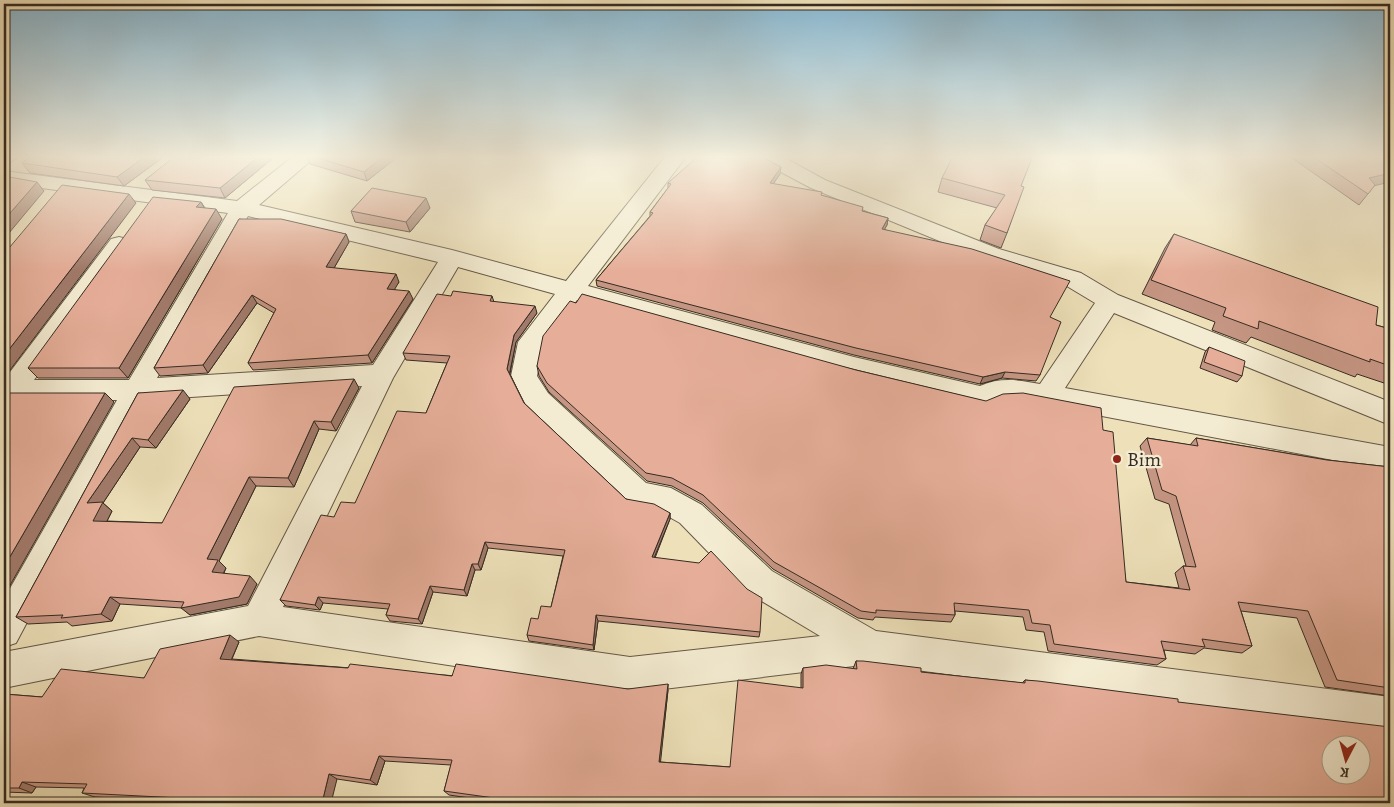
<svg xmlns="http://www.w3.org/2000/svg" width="1394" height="807" viewBox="0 0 1394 807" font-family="Alegreya,serif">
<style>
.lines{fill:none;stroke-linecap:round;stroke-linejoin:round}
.street-casing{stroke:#645847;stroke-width:2}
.street{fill:#f4ecd2;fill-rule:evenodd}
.wall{fill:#c69684;stroke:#362b21}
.shaded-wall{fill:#a17a6b;stroke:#362b21}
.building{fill:#e6ae99;stroke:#362b21;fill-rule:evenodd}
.poi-dot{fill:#8f2418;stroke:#f4ecd2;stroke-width:2}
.labels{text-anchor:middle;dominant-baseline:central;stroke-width:4.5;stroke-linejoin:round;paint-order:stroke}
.poi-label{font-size:20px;fill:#362b21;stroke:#f4ecd2;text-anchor:start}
</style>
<rect width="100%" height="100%" fill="#eee1ba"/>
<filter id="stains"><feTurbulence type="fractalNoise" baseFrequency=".004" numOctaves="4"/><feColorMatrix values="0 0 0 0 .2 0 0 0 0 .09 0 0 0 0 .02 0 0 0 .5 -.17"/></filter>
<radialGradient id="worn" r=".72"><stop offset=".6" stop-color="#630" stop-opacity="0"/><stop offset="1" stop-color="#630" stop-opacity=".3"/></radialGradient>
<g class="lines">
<defs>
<path id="street" d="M 291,158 L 314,158 L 259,205 L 452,250 L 566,281 L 664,158 L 685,158 L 588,286 L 854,357 L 980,386 C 1000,377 1019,380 1040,384 L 1095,303 L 1065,285 L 983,259 L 811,188 L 762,162 L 759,158 L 785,158 L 825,180 L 999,249 L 1081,273 L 1118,295 L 1390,402 L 1390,425 L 1114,313 L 1065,388 L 1390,447 L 1390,471 L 1018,400 L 998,401 L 982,408 L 854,377 L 577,300 L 543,344 L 537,376 L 548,393 L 646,483 L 671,488 L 702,505 L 772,571 L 876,631 L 1390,697 L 1390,733 L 871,664 L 630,693 L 259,636 L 4,688 L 4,652 L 248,606 L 362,386 L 145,400 L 16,643 L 4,647 L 4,599 L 117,400 L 19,400 L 14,407 L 4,411 L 4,380 L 111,239 L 119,237 L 127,239 L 130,244 L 34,380 L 129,380 L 228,213 L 4,183 L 4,171 L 237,201 ZM 248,216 L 438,262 L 373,365 L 157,378 ZM 458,267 L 555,294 L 518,342 L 511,376 L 528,409 L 628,504 L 655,509 L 680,523 L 748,593 L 820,636 L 630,657 L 283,607 L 393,378 Z"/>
</defs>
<use href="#street" class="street-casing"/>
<use href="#street" class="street"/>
</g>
<path class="wall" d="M 29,158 L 162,158 L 124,186 L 30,173 L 22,163 Z
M 273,158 L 225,198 L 152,190 L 145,180 Z
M 308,158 L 396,158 L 367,181 L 310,164 Z
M 1292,158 L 1390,158 L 1390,182 L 1375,185 L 1359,205 Z
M 780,174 L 773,184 L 821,195 L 862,211 L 888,218 L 887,225 L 884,229 L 1050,317 L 1040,375 L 1036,381 L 1002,378 L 980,384 L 854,355 L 597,286 L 596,280 L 650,216 L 650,212 L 668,188 L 668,183 Z
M 942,178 L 1021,186 L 1007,233 L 1001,248 L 980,240 L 985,225 L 997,208 L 938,192 Z
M 201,202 L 205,208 L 222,219 L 128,378 L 38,378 L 28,368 Z
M 430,208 L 410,232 L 355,222 L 351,211 Z
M 239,219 L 346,234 L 349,242 L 334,268 L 399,282 L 394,289 L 413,299 L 372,363 L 253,370 L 248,363 L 274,313 L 257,303 L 208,373 L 160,376 L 154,368 Z
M 1174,234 L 1376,325 L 1390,329 L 1390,385 L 1357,374 L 1355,377 L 1251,337 L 1246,343 L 1212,330 L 1215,322 L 1142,294 L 1165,248 Z
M 451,296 L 492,296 L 494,302 L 537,313 L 516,342 L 510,374 L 524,403 L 626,499 L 670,513 L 670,519 L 655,558 L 760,632 L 759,637 L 598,621 L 594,650 L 529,641 L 527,635 L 538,619 L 551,607 L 563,556 L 488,548 L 481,570 L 475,570 L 467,596 L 433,592 L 422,624 L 390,621 L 386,615 L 388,609 L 323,603 L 320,610 L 286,606 L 280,600 L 334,517 L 355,503 L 426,413 L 447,363 L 406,360 L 403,353 Z
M 576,303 L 856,370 L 1103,430 L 1126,582 L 1179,588 L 1175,573 L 1183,566 L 1186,566 L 1169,504 L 1155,499 L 1140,446 L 1147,438 L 1190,445 L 1196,438 L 1327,460 L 1390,467 L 1390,696 L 1325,687 L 1297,618 L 1241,611 L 1252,646 L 1242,653 L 1204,648 L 1195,654 L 1164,650 L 1166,659 L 1157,665 L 1048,651 L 1044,632 L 1026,630 L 1023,617 L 955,611 L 955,615 L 951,622 L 875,617 L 873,620 L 858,618 L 773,569 L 703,503 L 672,486 L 647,481 L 549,392 L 539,376 L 537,366 Z
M 1209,347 L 1242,376 L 1237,382 L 1200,368 L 1205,352 Z
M 359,388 L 336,431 L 319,429 L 294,487 L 256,486 L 219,561 L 226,568 L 224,573 L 257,584 L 247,604 L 190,615 L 182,608 L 120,604 L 112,621 L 72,626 L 67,622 L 28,624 L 16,617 L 138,393 L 190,399 L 156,448 L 140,447 L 103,503 L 112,511 L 107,521 L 162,523 Z
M 239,642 L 232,659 L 628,689 L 668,690 L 660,762 L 730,767 L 801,688 L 801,674 L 803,668 L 853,669 L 856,661 L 921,672 L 1022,683 L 1025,680 L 1178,702 L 1390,803 L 504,803 L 449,795 L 444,791 L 451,765 L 385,761 L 377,785 L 337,779 L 199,803 L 95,797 L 82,793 L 84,788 L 36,787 L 32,793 L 4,792 L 4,694 L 42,697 L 144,678 Z"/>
<path class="shaded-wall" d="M 4,158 L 18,158 L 4,167 Z
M 143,158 L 162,158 L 124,186 L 117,177 Z
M 257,158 L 273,158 L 225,198 L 220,188 Z
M 381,158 L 396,158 L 367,181 L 364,172 Z
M 781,167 L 780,174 L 769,190 L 770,183 Z
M 1390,173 L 1390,182 L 1360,189 L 1369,178 Z
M 37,182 L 44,191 L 4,239 L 4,220 Z
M 129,194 L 136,203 L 4,378 L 4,356 Z
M 426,198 L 430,208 L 410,232 L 406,222 Z
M 201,202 L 207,213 L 196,207 Z
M 216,209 L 222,219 L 128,378 L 119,368 Z
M 888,218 L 887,225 L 881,236 L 882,229 Z
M 346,234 L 349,242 L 330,275 L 326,267 Z
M 396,274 L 399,282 L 390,297 L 387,289 Z
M 409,291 L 413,299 L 372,363 L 368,355 Z
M 252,295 L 257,303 L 208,373 L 203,365 Z
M 535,306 L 537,313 L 516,342 L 509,376 L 507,369 L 514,335 Z
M 1005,372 L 1002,378 L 980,384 L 983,377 Z
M 354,379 L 359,388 L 336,431 L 331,422 Z
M 183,390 L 190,399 L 156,448 L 148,440 Z
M 105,393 L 114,402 L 4,596 L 4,567 Z
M 314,421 L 319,429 L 294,487 L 288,478 Z
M 132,438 L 140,447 L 103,503 L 112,511 L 103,529 L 93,521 L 87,503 Z
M 249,477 L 256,486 L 219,561 L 226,568 L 220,580 L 212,572 L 207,559 Z
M 670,513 L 670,519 L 652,563 L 652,557 Z
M 485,542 L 488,548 L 481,570 L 478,564 Z
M 472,564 L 475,570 L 467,596 L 464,590 Z
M 250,576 L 257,584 L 247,604 L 190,615 L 181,608 Z
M 430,586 L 433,592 L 422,624 L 418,619 Z
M 110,597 L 120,604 L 112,621 L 101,614 Z
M 318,597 L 323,603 L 320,610 L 315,605 Z
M 596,615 L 598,621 L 594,650 L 593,645 Z
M 230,635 L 239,642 L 229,665 L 220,659 Z
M 668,684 L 668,690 L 660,767 L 659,762 Z
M 379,756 L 385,761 L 377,785 L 370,780 Z
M 329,774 L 337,779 L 331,803 L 322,803 Z
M 22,782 L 36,787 L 32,793 L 19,788 Z"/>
<path class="building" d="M 29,158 L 143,158 L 117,177 L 22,163 Z
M 173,158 L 257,158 L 220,188 L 145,180 Z
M 318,158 L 381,158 L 364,172 Z
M 696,158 L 748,158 L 751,159 L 751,158 L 764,158 L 781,167 L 770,183 L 822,192 L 821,195 L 863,207 L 862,211 L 888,218 L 882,229 L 972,249 L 1070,281 L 1050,317 L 1061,322 L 1040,375 L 1005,372 L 983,377 L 856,348 L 596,280 L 653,213 L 650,212 L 671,184 L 668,183 Z
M 952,158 L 1032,158 L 1021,186 L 1024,187 L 1007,233 L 985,225 L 1005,195 L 942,178 Z
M 1315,158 L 1390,158 L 1390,173 L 1369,178 L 1375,185 L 1368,194 Z
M 4,176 L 37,182 L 4,220 Z
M 62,185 L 129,194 L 4,356 L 4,254 Z
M 372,188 L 426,198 L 406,222 L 351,211 Z
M 153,197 L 201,202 L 196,207 L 216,209 L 119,368 L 28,368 Z
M 239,219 L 281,219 L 346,234 L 326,267 L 396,274 L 387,289 L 409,291 L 368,355 L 248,363 L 276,309 L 252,295 L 203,365 L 154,368 Z
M 1174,234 L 1378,307 L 1376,325 L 1390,329 L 1390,366 L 1370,359 L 1370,362 L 1259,321 L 1258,329 L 1223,316 L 1226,308 L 1151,280 Z
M 453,291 L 492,296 L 490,301 L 535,306 L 514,335 L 507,369 L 524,403 L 626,499 L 654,504 L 670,513 L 652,557 L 699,563 L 711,551 L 747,589 L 762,598 L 760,632 L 596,615 L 593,645 L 527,635 L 531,618 L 538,619 L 541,606 L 551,607 L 565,550 L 485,542 L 478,564 L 472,564 L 464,590 L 430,586 L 418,619 L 386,615 L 390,604 L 318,597 L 315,605 L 280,600 L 321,515 L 334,517 L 341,502 L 355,503 L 397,411 L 426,413 L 450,356 L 403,353 L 437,294 L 451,296 Z
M 582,294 L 856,370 L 986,401 L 1003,394 L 1023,393 L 1101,408 L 1103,430 L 1113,432 L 1126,582 L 1190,590 L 1183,566 L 1196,567 L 1176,496 L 1162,490 L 1147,438 L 1198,446 L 1196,438 L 1327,460 L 1390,467 L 1390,688 L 1337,680 L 1308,611 L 1238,602 L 1252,646 L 1202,639 L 1205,647 L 1161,641 L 1166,659 L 1054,644 L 1050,625 L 1032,623 L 1029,610 L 954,603 L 955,615 L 876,610 L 876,613 L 861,611 L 774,562 L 703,495 L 672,478 L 646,473 L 547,383 L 537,366 L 543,336 L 570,301 L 576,303 Z
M 1209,347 L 1245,361 L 1242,376 L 1204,362 Z
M 354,379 L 331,422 L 314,421 L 288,478 L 249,477 L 207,559 L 218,560 L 212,572 L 250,576 L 239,597 L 181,608 L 184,602 L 110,597 L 101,614 L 61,618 L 63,615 L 16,617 L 138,393 L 183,390 L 148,440 L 132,438 L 87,503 L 103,502 L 93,521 L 162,523 L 234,387 Z
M 10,393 L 105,393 L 4,567 L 4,400 Z
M 230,635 L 220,659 L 348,668 L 350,664 L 452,676 L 456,664 L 628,689 L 668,684 L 659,762 L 730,767 L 738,680 L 803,688 L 803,668 L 826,665 L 857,669 L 856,661 L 863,661 L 921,668 L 921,672 L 1025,683 L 1025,680 L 1038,681 L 1178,699 L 1178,702 L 1390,727 L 1390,803 L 530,803 L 444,791 L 452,760 L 379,756 L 370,780 L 329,774 L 322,803 L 199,803 L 199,799 L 82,793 L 87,784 L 22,782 L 19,788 L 4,788 L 4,694 L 42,697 L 61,669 L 144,678 L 160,649 ZM 1332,744 L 1362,744 L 1362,774 L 1332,774 Z"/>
<linearGradient id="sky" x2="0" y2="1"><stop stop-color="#88b8d2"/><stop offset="0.58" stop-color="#f7f2e0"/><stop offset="1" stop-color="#f7f2e0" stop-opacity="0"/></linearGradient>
<rect width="1394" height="271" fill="url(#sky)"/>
<circle class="poi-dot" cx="1117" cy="459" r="5"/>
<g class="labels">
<g class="poi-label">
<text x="1127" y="459">Bim</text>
</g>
</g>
<rect width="1394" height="807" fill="none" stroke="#eee1ba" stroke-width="20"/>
<rect x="5" y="5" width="1384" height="797" fill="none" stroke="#362b21" stroke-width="2.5"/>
<rect x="10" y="10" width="1374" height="787" fill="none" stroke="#362b21"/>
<g transform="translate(1346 760) rotate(186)"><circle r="24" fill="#f4ecd2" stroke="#a89f8b"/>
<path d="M0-4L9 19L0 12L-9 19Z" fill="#8f2418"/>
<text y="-8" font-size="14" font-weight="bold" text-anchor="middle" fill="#362b21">K</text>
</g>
<rect width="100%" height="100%" filter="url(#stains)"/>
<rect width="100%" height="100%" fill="url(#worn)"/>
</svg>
